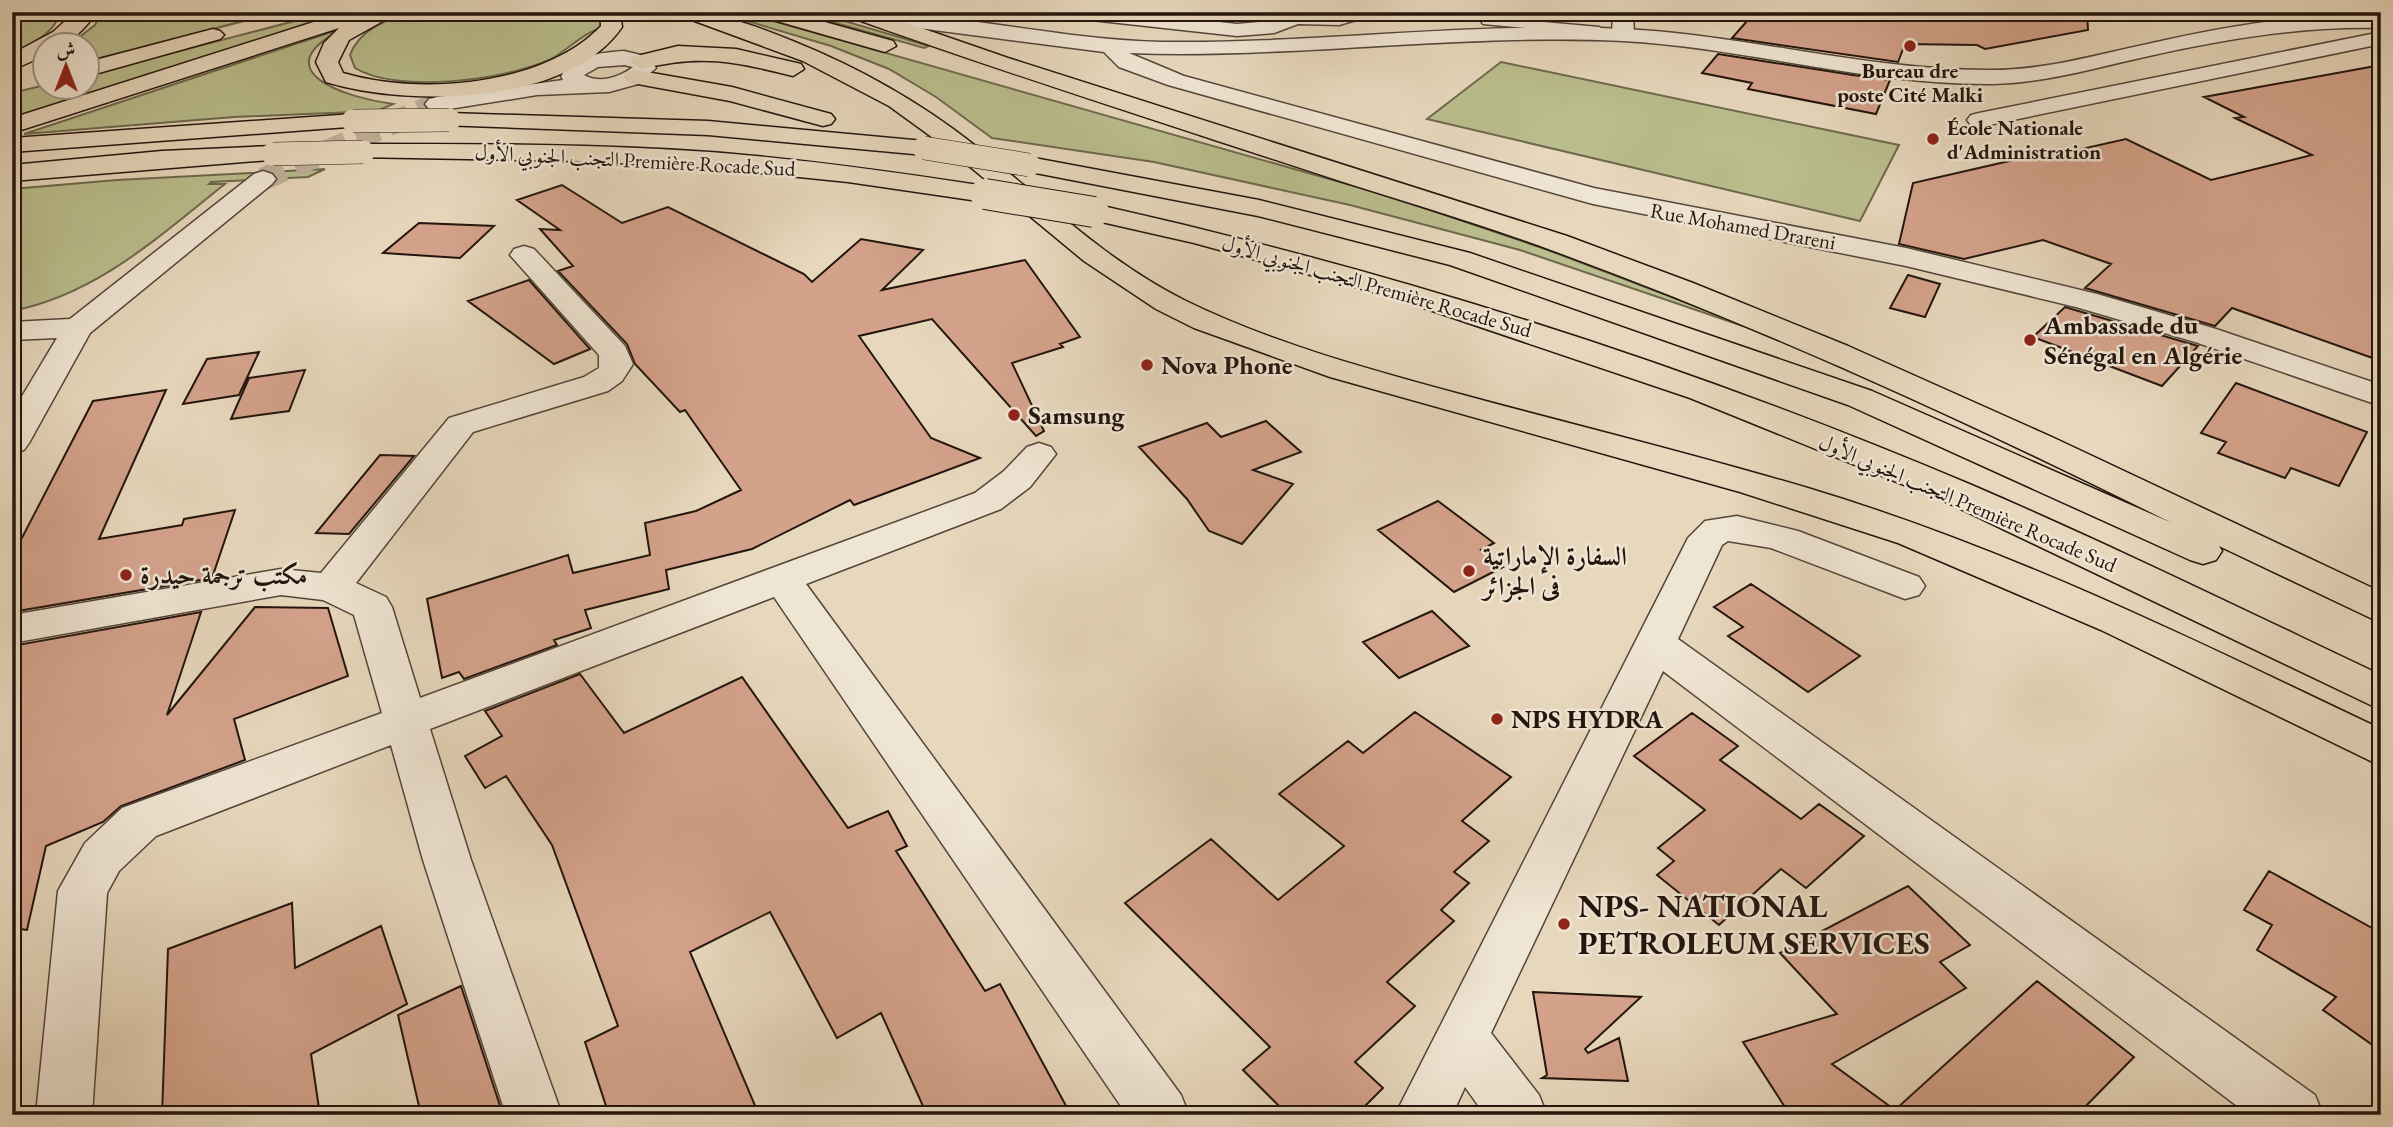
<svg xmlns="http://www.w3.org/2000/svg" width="2393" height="1127" viewBox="0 0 2393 1127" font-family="'EB Garamond',Amiri,serif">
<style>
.green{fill:#babd8d;stroke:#6e694e;stroke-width:2}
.building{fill:#d4a28b;stroke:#23150e;stroke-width:2}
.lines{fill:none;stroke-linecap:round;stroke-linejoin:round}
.tertiary-tunnel{stroke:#c0b099;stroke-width:23;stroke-dasharray:23 11;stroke-linecap:butt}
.service-casing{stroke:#54463a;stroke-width:3}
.minor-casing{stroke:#54463a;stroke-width:3}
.tertiary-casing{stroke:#54463a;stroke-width:3}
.motorway-casing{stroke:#23150e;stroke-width:3}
.service{fill:#efe5d3;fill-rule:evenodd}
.minor{fill:#efe5d3;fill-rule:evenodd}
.tertiary{fill:#efe5d3;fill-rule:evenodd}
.motorway{fill:#e7d7bc;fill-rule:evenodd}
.motorway-bridge-far1-casing{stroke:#23150e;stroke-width:24;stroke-linecap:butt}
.motorway-bridge-casing{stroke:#23150e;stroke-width:32;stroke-linecap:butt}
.motorway-bridge-far1{stroke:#e7d7bc;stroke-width:23}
.motorway-bridge{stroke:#e7d7bc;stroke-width:30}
.poi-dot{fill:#8f2418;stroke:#efe5d3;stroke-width:2.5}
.labels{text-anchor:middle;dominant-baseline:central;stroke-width:5;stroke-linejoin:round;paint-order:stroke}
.far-poi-label{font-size:21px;font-weight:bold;fill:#23150e;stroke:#efe5d3}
.far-street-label{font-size:21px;fill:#23150e;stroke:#efe5d3}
.poi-label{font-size:26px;font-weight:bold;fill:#23150e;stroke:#efe5d3;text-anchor:start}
.near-poi-label{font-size:32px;font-weight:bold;fill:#23150e;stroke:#efe5d3;text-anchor:start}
</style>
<rect width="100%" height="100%" fill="#e7d7bc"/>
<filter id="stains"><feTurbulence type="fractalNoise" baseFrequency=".00286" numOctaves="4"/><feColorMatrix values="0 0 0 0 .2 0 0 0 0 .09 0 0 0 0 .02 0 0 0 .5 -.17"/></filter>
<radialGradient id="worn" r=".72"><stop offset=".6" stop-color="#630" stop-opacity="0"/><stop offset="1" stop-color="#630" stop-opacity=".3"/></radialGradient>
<path class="green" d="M 12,12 L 60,12 C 54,35 32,43 12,54 Z
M 102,12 L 152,12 L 192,17 L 279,12 L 88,61 L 88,46 L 68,46 L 95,25 Z
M 329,12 L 353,12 L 12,119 L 12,93 L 45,85 L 88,88 L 88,75 Z
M 409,12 L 599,12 L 603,19 L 601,29 C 588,29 565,52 551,59 C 507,80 397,94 355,68 L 350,55 C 359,30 386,20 409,12 Z
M 717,12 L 742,12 L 1389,196 L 1545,249 L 1793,343 L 1520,250 L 1350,205 L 1154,162 L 992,138 L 936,97 L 889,69 L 831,46 Z
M 797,12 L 814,12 L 929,46 L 924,48 Z
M 344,28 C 260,71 347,98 393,104 L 377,111 L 234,117 L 24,134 Z
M 1501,62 L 1899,145 L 1860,221 L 1427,119 Z
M 325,169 L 308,177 L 211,182 L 209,184 L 225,184 C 159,236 98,294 12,311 L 12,189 L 117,180 Z"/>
<path class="building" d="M 1755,12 L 2087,12 L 2088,30 L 1985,49 L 1977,45 L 1905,44 L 1898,62 L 1732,38 Z
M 1718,54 L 1853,75 L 1890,80 L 1876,114 L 1748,89 L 1752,83 L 1702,73 Z
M 2381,65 L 2381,361 L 2232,308 L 2215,326 L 2085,288 L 2111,264 L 2043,240 L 1964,259 L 1899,244 L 1913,183 L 2040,154 L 2046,157 L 2126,139 L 2211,180 L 2312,155 L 2235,118 L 2244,117 L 2204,97 Z
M 562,185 L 622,223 L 668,207 L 804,274 L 812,282 L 861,239 L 923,250 L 882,290 L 1025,260 L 1080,337 L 1060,344 L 1063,347 L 1012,363 L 1044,431 L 1036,436 L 932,319 L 859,336 L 931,438 L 980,458 L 854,505 L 850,500 L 752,549 L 666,570 L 669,589 L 585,610 L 591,628 L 554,640 L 557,645 L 464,679 L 459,672 L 442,678 L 427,599 L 568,555 L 573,573 L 650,555 L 645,523 L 696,511 L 741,490 L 685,410 L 680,412 L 635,364 L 627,344 L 558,271 L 573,266 L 540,229 L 560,230 L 517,200 Z
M 419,223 L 494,226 L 460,258 L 383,253 Z
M 1908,275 L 1940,284 L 1925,317 L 1890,308 Z
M 529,280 L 590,349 L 554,364 L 468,301 Z
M 2065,307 L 2075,310 L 2198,346 L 2162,386 L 2033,337 Z
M 259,352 L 239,395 L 183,404 L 207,359 Z
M 305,370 L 289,411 L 231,419 L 249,378 Z
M 2236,383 L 2367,432 L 2339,486 L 2291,468 L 2285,478 L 2218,453 L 2226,442 L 2201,433 Z
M 166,390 L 99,539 L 182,525 L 184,519 L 235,510 L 212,578 L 12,612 L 12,557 L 93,401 Z
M 1266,421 L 1301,452 L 1253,470 L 1293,484 L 1242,544 L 1209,531 L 1187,499 L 1139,447 L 1207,423 L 1221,437 Z
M 380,455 L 414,456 L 349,534 L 316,533 Z
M 1438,501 L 1494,543 L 1481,550 L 1503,567 L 1454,592 L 1378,530 Z
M 1751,584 L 1860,656 L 1808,692 L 1728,636 L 1743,627 L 1714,607 Z
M 255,607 L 328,608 L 348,676 L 234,719 L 245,760 L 121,806 L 103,822 L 46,846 L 27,930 L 12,928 L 12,646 L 201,612 L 167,715 Z
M 1432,611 L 1469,646 L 1399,678 L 1363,642 Z
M 580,674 L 624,733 L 742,677 L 848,828 L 888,811 L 907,846 L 896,851 L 985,991 L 1000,984 L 1071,1115 L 927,1115 L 881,1013 L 837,1038 L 770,912 L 690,952 L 759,1115 L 609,1115 L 585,1042 L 618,1026 L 552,845 L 506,776 L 485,788 L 465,756 L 502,736 L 485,711 Z
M 1415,712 L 1511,777 L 1462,821 L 1489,841 L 1454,872 L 1469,883 L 1441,910 L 1454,921 L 1387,982 L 1415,1006 L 1355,1062 L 1383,1088 L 1356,1115 L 1288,1115 L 1243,1070 L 1270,1047 L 1125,903 L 1211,839 L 1278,900 L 1344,846 L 1279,794 L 1348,741 L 1363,753 Z
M 1692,713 L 1738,746 L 1720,760 L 1801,819 L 1819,804 L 1864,836 L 1806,888 L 1781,869 L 1719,925 L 1657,875 L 1674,861 L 1658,848 L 1705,810 L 1634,756 Z
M 2269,871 L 2381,933 L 2381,1051 L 2323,1010 L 2336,997 L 2257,950 L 2272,925 L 2244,910 Z
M 1908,886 L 1970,945 L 1940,962 L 1966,988 L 1832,1064 L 1895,1110 L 2037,981 L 2134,1057 L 2077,1115 L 1790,1115 L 1743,1042 L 1837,1014 L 1780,953 Z
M 292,903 L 295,968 L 381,926 L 407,1004 L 311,1054 L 320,1115 L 162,1115 L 168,949 Z
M 461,986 L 503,1115 L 421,1115 L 398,1015 Z
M 1533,992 L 1641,997 L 1585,1049 L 1588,1053 L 1619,1038 L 1628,1081 L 1542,1078 L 1547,1075 Z"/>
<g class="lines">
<path class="tertiary-tunnel" d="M 263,179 L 437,104"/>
<defs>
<path id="service" d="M 1488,17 L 1599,27 L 1606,31 L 1599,35 L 1483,24 L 1481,21 Z"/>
<path id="minor" d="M 1063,12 L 1132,12 L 1237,24 L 1270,21 L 1293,12 L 1373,12 L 1370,16 L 1339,25 L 1298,24 L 1274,33 L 1237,36 L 1073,18 Z
M 1613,12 L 1633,12 L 1634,35 L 1630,39 L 1616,39 L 1612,35 Z
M 2310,12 L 2335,12 L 2344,20 L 2334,26 Z
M 2381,32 L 2381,44 L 1979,127 L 1971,125 L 1967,120 L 1971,115 L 1979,113 Z
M 524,246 L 534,249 L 625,346 L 633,364 L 622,381 L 608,391 L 473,432 L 356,583 L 386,597 L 392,607 L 420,698 L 975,493 L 1004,471 L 1027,447 L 1039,443 L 1051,447 L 1056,454 L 1030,487 L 1001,509 L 806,584 L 1181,1095 L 1189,1115 L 1127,1115 L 774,597 L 430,729 L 471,860 L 562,1115 L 506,1115 L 423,860 L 391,745 L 156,836 L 119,871 L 107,893 L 92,1115 L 36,1115 L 58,891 L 85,843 L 122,808 L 382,713 L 354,615 L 323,600 L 281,595 L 12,643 L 12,615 L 281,569 L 321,573 L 449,418 L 584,377 L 599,368 L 599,355 L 510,255 L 514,249 Z
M 1737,516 L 1798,531 L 1919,577 L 1925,586 L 1919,595 L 1905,599 L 1771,548 L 1728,541 L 1722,545 L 1678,639 L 2315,1095 L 2323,1115 L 2249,1115 L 1663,671 L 1491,1033 L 1539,1095 L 1547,1115 L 1485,1115 L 1465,1087 L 1452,1115 L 1395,1115 L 1688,538 L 1705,521 Z"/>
<path id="tertiary" d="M 856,12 C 958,12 1059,40 1162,42 C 1322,44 1481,20 1640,30 C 1758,38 1874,71 1992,70 C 2046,70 2100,54 2152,43 C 2228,26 2303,13 2381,16 L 2381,28 C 2302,26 2226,39 2149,56 C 2098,67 2046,83 1993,84 C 1868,85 1747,48 1623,41 C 1458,33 1294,59 1129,53 L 1184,76 L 1594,188 L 1906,248 L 2097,294 L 2216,329 L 2381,385 L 2381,406 L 2195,342 L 2076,307 L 1906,266 L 1593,204 L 1168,85 L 1119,67 L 1104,52 L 864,21 L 857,19 Z
M 624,51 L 649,57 L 656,68 L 638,84 L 609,92 L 537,95 L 437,111 L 429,109 L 425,104 L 429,99 L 437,97 L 563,80 L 561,76 C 576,54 599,53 624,51 ZM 624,65 L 633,67 C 620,77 600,84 584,75 L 598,67 Z
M 263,171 L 272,174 L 276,179 L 272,184 L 90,333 L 29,443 L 24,450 L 12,453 L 12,413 L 57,338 L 12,340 L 12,322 L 70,319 L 254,174 Z"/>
<path id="motorway" d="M 75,12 L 97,12 C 83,31 70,46 46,46 L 46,55 L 12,70 L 12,54 L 53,32 Z
M 173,12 L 258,12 C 251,21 180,21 173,12 Z
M 345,12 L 399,12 L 349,40 L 338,62 L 343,73 C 420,96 544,86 601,26 L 600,12 L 620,12 L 622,27 C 568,106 408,107 326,82 L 316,62 L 324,43 L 339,28 L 12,133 L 12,118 Z
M 678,12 C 720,12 756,26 795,42 C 859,68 918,101 973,144 C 1041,197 1106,261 1184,300 C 1273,344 1371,370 1467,396 C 1582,427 1697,455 1811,489 C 2010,549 2194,640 2381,729 L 2381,766 L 2101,630 L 1898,543 L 1740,492 L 1330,377 L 1194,328 L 1156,309 L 1084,261 L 951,151 L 889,106 L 803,61 L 681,16 Z
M 756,12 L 789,12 L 893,41 L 896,46 L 885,52 L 759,16 Z
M 844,12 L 875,12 L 1008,58 L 1567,236 L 1693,283 L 1848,346 L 2054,438 L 2381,592 L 2381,623 L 2219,546 L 2222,551 L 2216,560 L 2203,564 L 2190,560 L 1848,405 L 1450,265 L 1258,216 L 1020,170 L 1016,165 L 1020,160 L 1029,157 L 1259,200 L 1470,253 L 1872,391 L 2172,523 C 1969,422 1764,328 1551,250 C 1478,223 1402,201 1328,177 C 1167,124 1006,73 847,16 Z
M 213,29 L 220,31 L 224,35 L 220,39 L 88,76 L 88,62 Z
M 678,46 L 736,49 L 801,64 L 804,69 L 793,76 C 734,61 701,54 641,69 L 630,62 L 633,57 Z
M 635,70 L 732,87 L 831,114 L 835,119 L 831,124 L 823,126 L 730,101 L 627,82 L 624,77 L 627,72 Z
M 449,113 L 708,121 L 924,141 L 933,143 L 936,148 L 933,153 L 924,155 L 708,135 L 441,125 L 437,120 L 441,115 Z
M 353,114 L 361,116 L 365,121 L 361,126 L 12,152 L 12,138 Z
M 363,144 C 479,144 594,144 710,152 C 802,159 894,172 985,186 L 994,188 L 998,194 L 994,200 L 985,202 L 848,182 L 710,168 L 580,161 L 354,157 L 350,152 L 354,147 Z
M 273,146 L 282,149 L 286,154 L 282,159 L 12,181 L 12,165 L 162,151 Z
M 1094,204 C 1395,271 1689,365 1974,486 C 2111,545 2246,611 2381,675 L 2381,710 L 1946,502 L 1690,398 L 1391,297 L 1194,243 L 1084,218 L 1081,212 L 1084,206 Z"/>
</defs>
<use href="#service" class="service-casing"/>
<use href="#minor" class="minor-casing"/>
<use href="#tertiary" class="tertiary-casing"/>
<use href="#motorway" class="motorway-casing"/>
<use href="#service" class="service"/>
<use href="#minor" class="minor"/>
<use href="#tertiary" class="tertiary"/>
<use href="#motorway" class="motorway"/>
<defs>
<path id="motorway-bridge-far1" d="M 353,121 L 449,120
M 924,148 L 1029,165
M 273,154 L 363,152"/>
<path id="motorway-bridge" d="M 985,194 L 1094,212"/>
</defs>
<use href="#motorway-bridge-far1" class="motorway-bridge-far1-casing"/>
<use href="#motorway-bridge" class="motorway-bridge-casing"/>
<use href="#motorway-bridge-far1" class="motorway-bridge-far1"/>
<use href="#motorway-bridge" class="motorway-bridge"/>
</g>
<g class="poi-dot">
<circle cx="1910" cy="46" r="7"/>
<circle cx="1933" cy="139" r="7"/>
<circle cx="2030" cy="340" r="7"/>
<circle cx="1147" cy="365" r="7"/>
<circle cx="1014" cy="415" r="7"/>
<circle cx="1469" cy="571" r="7"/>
<circle cx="126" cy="575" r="7"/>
<circle cx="1497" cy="719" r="7"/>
<circle cx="1564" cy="924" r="7"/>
</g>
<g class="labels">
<g class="far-poi-label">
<text x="1910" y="70">Bureau dre<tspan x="1910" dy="24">poste Cité Malki</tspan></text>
<text x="1947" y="127" text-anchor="start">École Nationale<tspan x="1947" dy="24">d'Administration</tspan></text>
</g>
<g class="far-street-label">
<text transform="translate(635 160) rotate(3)">التجنب الجنوبي الأول Première Rocade Sud</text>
<text transform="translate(1743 226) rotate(10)">Rue Mohamed Drareni</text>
<text transform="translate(1377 286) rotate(16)">التجنب الجنوبي الأول Première Rocade Sud</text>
<text transform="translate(1968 503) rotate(23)">التجنب الجنوبي الأول Première Rocade Sud</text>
</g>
<g class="poi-label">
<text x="2044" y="325">Ambassade du<tspan x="2044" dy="30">Sénégal en Algérie</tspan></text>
<text x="1161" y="365">Nova Phone</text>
<text x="1028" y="415">Samsung</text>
<text x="1483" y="556">السفارة الإماراتية<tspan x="1483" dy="30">فى الجزائر</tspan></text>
<text x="140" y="575">مكتب ترجمة حيدرة</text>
<text x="1511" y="719">NPS HYDRA</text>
</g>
<g class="near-poi-label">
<text x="1578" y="906">NPS- NATIONAL<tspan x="1578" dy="37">PETROLEUM SERVICES</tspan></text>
</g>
</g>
<rect width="2393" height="1127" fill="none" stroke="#e7d7bc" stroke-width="42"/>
<rect x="14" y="14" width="2365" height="1099" fill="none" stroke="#23150e" stroke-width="3.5"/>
<rect x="21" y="21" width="2351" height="1085" fill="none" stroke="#23150e" stroke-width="2"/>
<g transform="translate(66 66)"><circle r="33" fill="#efe5d3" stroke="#9d9284" stroke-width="2"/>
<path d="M0-5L12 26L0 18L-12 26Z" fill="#8f2418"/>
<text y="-10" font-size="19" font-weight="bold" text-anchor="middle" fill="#23150e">ش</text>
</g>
<rect width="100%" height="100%" filter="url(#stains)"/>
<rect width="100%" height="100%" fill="url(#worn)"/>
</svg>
